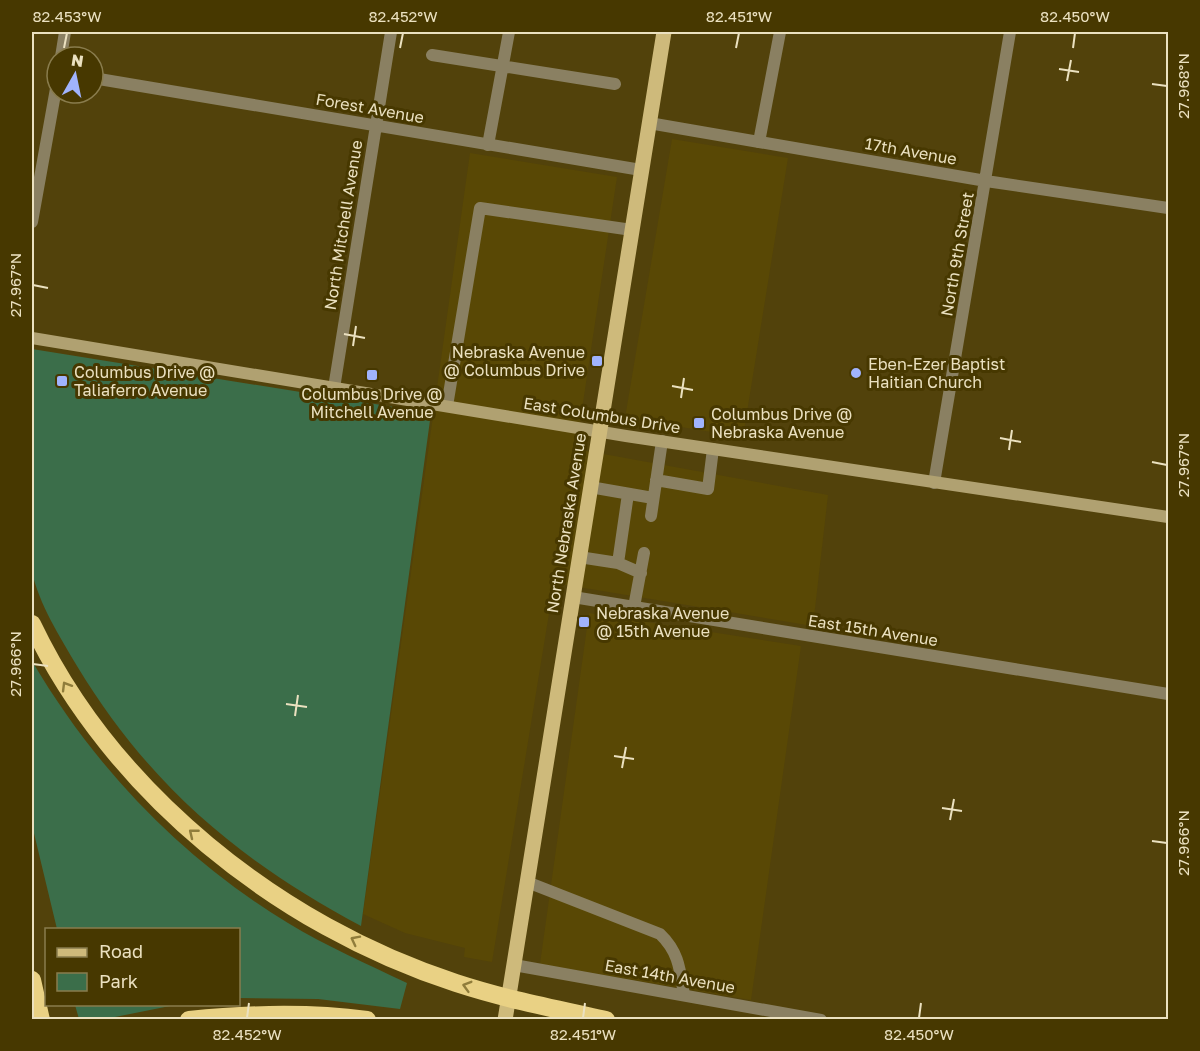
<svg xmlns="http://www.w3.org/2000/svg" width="1200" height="1051" viewBox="0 0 1200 1051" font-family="'Golos Text',sans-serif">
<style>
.built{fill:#594805}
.green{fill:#3b6e4a}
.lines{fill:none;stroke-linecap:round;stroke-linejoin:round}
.lane{stroke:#8a8062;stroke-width:12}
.street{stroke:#8a8062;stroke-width:12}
.secondary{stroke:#b0a171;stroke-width:12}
.primary{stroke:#ceba7b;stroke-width:15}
.highway{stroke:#e9d184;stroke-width:18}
.oneway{stroke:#907d3b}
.ticks{fill:none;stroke:#ebe1c0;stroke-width:2}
.poi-dot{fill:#a0b3fd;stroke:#473800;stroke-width:2}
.labels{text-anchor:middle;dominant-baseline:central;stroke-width:6;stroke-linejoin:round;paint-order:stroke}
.street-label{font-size:16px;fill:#ebe1c0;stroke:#473800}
.poi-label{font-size:16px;fill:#ebe1c0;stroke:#473800;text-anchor:start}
.neatline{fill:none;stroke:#ebe1c0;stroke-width:2}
.ticks-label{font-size:15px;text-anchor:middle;fill:#ebe1c0}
</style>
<rect width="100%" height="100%" fill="#52420b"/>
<path class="built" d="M 672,139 L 788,158 L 743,437 L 625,418 Z
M 470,153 L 617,177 L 576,449 L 828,495 L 813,626 L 554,583 L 492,962 L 464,957 L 465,948 L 405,933 L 363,914 Z
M 589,613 L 801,646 L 751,1000 L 540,964 Z"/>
<path class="green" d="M 32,349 L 431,413 L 361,926 C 239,861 149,785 77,666 C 60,637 39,604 32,572 C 28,552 32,528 32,508 C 32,455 31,402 32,349 Z
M 32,661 C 95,768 181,858 288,923 C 326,946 367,964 407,983 L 400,1009 L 318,999 L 239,998 L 238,930 L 57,929 L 32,825 Z
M 75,1005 L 75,1004 L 175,1005 L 105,1019 L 79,1019 Z"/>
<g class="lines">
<path class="lane" d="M 432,55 L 615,84
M 759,142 L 780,32
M 488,145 L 509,32
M 447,406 L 480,208 L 632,230
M 656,480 L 708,489 L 713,449
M 590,487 L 653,498
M 628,494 L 618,563 L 641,573
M 651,516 L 662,441
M 579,557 L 618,563
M 634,607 L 644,553
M 527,882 L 660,934 C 679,952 680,970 684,995"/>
<path class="street" d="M 61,57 L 65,32
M 93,78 L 641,170
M 649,123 L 986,181 L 1168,208
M 32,222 L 57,83
M 334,388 L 391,32
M 934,483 L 1010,32
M 573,597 L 1168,694
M 514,965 L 821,1020"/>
<path class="secondary" d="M 32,338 L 626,436 L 1168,517"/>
<path class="primary" d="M 505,1020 L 664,32"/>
<path class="highway" d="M 32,624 C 112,792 279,926 456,983 C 505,999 555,1009 606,1020
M 32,980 L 41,1020
M 189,1020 C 248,1014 307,1012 367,1020"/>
</g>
<defs><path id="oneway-chevron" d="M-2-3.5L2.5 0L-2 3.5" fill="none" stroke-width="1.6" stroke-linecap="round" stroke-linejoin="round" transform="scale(1.5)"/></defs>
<g class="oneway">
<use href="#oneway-chevron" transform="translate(66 686) rotate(-121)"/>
<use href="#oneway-chevron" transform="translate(193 833) rotate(-141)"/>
<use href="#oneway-chevron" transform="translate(355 940) rotate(-153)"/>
<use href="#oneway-chevron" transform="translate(467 986) rotate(-164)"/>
</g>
<path class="ticks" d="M 64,48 L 67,33M 400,48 L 403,33M 736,48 L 739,33M 1073,48 L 1075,33M 1059,69 L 1079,72M 1067,81 L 1071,60M 1152,84 L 1167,86M 33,285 L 48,288M 344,334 L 365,338M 353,346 L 356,326M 672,386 L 693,390M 681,398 L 684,378M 1000,438 L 1021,442M 1009,450 L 1012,430M 1152,462 L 1167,465M 33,664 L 48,666M 286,704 L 307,707M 295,716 L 298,695M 614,756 L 634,759M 622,768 L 626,747M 942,808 L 962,811M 950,820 L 954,799M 1152,841 L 1167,843M 247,1018 L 249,1003M 583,1018 L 585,1003M 919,1018 L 921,1003"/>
<g class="poi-dot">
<rect x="591" y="355" width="12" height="12" rx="3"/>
<circle cx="856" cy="373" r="6"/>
<rect x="366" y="369" width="12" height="12" rx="3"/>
<rect x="56" y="375" width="12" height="12" rx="3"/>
<rect x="693" y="417" width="12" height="12" rx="3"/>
<rect x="578" y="616" width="12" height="12" rx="3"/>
</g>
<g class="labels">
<g class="street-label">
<text transform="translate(370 108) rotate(10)">Forest Avenue</text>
<text transform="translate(911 151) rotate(10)">17th Avenue</text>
<text transform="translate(343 225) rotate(-81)">North Mitchell Avenue</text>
<text transform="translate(957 254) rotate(-80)">North 9th Street</text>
<text transform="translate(602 415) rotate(9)">East Columbus Drive</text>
<text transform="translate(566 523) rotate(-81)">North Nebraska Avenue</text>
<text transform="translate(873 630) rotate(9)">East 15th Avenue</text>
<text transform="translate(670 976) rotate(10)">East 14th Avenue</text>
</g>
<g class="poi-label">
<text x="585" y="352" text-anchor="end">Nebraska Avenue<tspan x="585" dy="18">@ Columbus Drive</tspan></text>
<text x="868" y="364">Eben-Ezer Baptist<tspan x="868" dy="18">Haitian Church</tspan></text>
<text x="74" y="372">Columbus Drive @<tspan x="74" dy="18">Taliaferro Avenue</tspan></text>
<text x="372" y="394" text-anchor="middle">Columbus Drive @<tspan x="372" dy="18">Mitchell Avenue</tspan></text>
<text x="711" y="414">Columbus Drive @<tspan x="711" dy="18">Nebraska Avenue</tspan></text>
<text x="596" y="613">Nebraska Avenue<tspan x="596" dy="18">@ 15th Avenue</tspan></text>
</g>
</g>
<rect width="1200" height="1051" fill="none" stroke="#473800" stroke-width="66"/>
<rect x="45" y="928" width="195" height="78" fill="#473800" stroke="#897c4d" stroke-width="1.5"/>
<rect x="57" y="948" width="30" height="9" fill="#ceba7b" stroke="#897c4d" stroke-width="1.5"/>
<text x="99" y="958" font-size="18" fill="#ebe1c0">Road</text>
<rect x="57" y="973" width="30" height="18" fill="#3b6e4a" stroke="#897c4d" stroke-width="1.5"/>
<text x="99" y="988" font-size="18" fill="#ebe1c0">Park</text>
<g transform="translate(75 75) rotate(9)"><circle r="28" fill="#473800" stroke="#897c4d" stroke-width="1.5"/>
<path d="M0-4.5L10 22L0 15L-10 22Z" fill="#a0b3fd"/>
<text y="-9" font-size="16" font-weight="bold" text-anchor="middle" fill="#ebe1c0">N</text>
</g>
<rect x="33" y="33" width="1134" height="985" class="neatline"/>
<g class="ticks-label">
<text x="67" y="22">82.453°W</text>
<text x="403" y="22">82.452°W</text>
<text x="739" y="22">82.451°W</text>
<text x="1075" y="22">82.450°W</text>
<text transform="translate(1184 86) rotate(-90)" y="5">27.968°N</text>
<text transform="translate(16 285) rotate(-90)" y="5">27.967°N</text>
<text transform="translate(1184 465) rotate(-90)" y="5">27.967°N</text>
<text transform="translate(16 664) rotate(-90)" y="5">27.966°N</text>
<text transform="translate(1184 843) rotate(-90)" y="5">27.966°N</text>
<text x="247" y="1040">82.452°W</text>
<text x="583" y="1040">82.451°W</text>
<text x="919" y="1040">82.450°W</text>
</g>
</svg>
